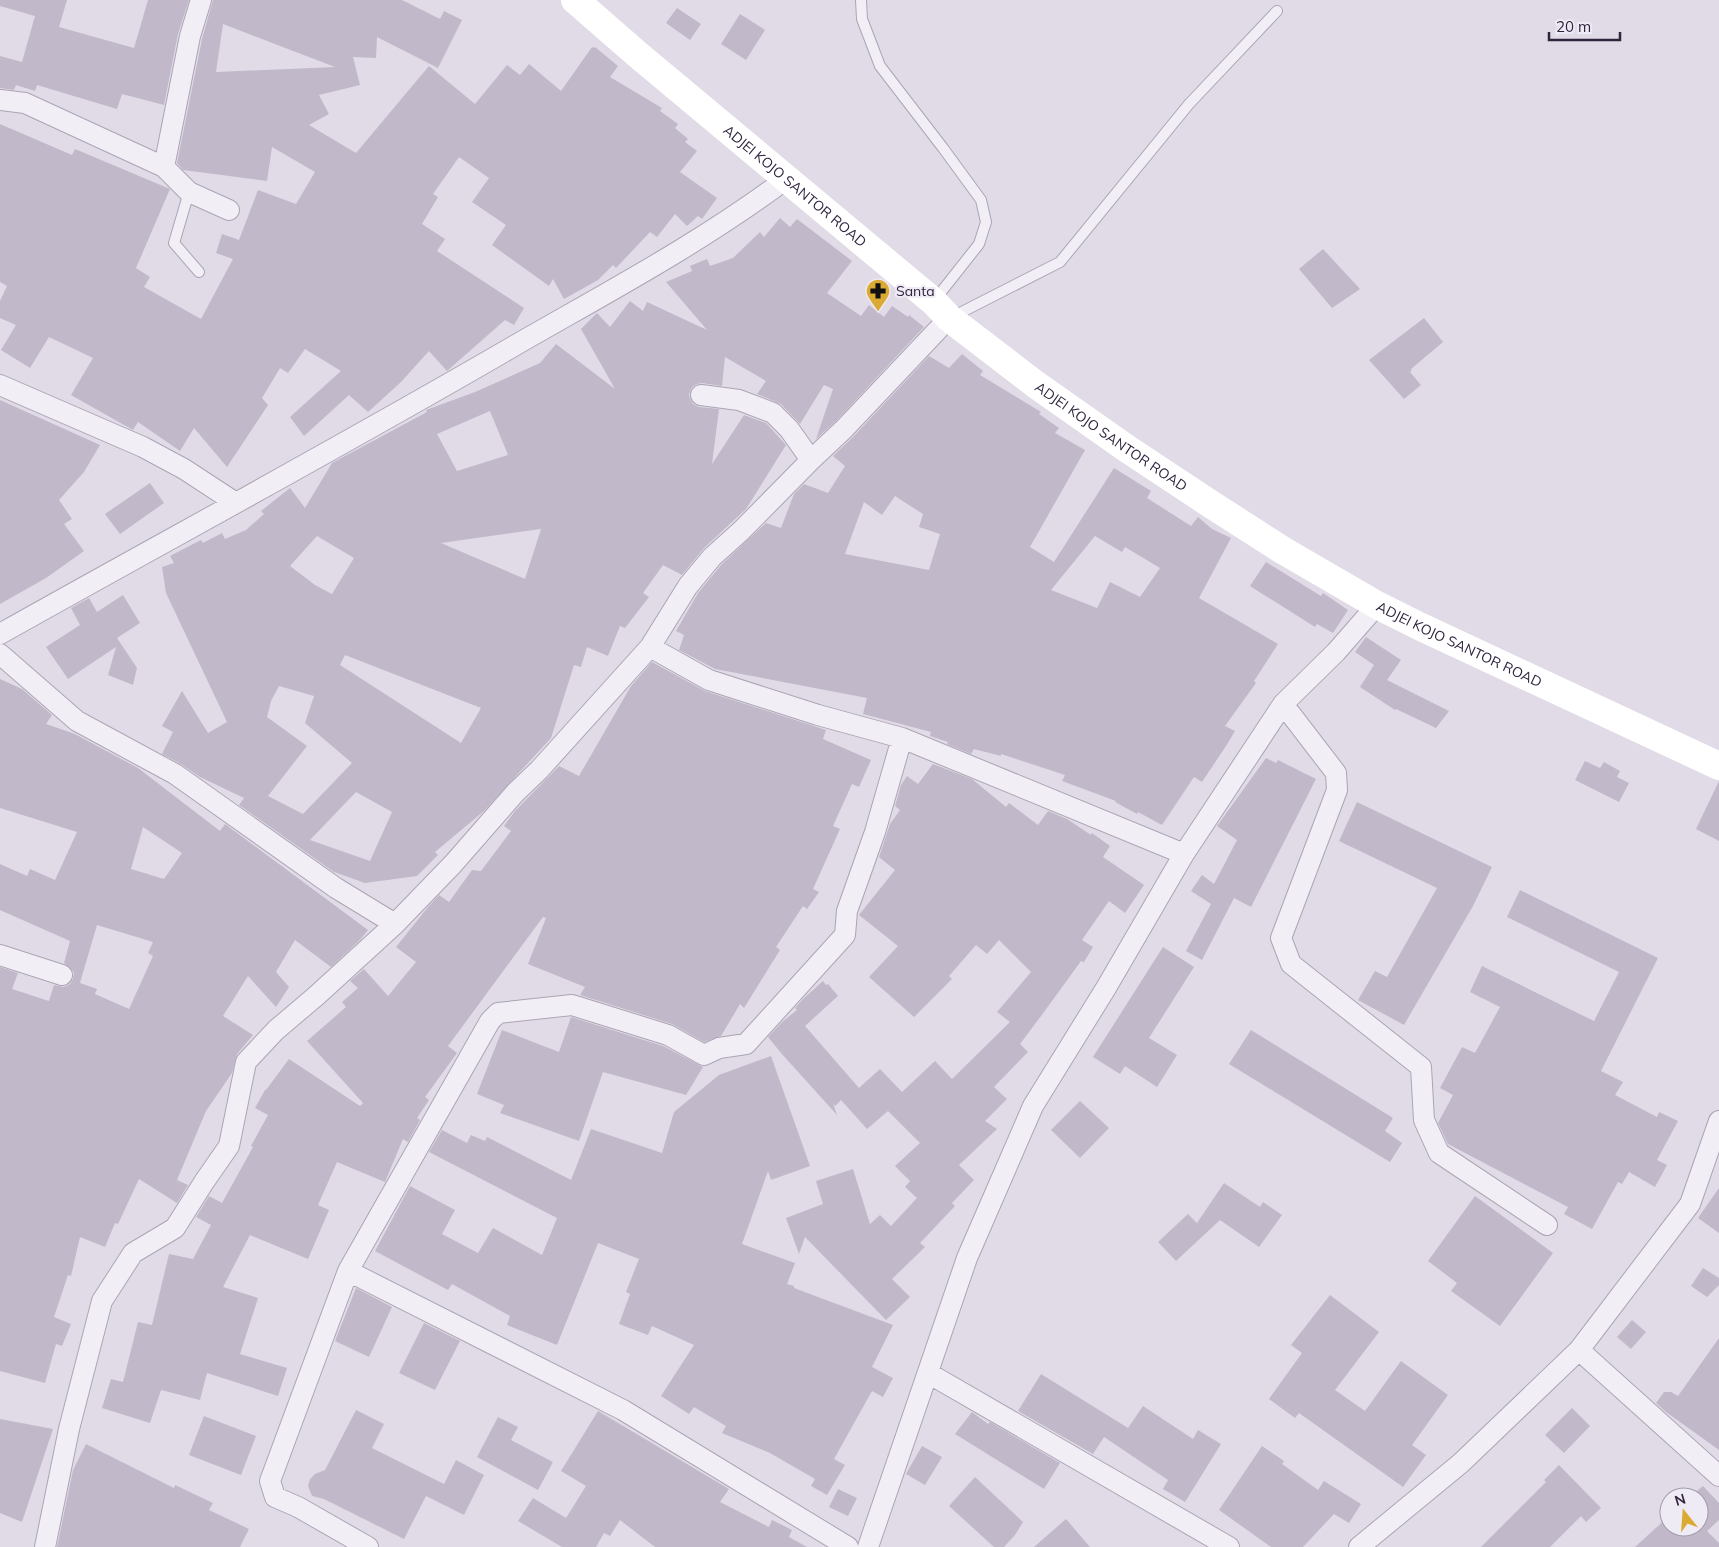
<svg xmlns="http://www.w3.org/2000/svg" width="1719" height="1547" viewBox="0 0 1719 1547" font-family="Mulish,sans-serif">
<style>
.building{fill:#c1b8ca;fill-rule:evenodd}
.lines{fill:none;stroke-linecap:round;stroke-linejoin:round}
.lane-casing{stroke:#aca4b5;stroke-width:12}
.street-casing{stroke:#aca4b5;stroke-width:22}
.lane{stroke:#f2eef5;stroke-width:10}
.street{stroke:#f2eef5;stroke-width:20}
.secondary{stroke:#fff;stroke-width:28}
.labels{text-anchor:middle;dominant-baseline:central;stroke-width:4;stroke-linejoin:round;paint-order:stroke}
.street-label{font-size:14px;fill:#31243f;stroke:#efebf5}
.poi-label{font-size:14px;fill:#31243f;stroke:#efebf5;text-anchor:start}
</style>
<rect width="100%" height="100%" fill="#e1dbe7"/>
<path class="building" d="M 0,0 L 67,0 L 59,27 L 134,48 L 148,0 L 189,0 L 178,34 L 164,105 L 122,94 L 117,109 L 37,85 L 35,91 L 16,85 L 14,90 L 0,88 L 0,56 L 22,62 L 35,16 L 0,6 Z
M 213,0 L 402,0 L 440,19 L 444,11 L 462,20 L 438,68 L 377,37 L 376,58 L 353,57 L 360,85 L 319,95 L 329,114 L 309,125 L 356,153 L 429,66 L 475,104 L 507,65 L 520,75 L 529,64 L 561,91 L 592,47 L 594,48 L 595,47 L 618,66 L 610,77 L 662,108 L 660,111 L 678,124 L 675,128 L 688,139 L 685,142 L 697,151 L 680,172 L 717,198 L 702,219 L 698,216 L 687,226 L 675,214 L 657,237 L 650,232 L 616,268 L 613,265 L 598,280 L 564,299 L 553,279 L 549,286 L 492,245 L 506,225 L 472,202 L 489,178 L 459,157 L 433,194 L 438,197 L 422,224 L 445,239 L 437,251 L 524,308 L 514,325 L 505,320 L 447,371 L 429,351 L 401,382 L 368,412 L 349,395 L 304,436 L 290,417 L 341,371 L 305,349 L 288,373 L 280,368 L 262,398 L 268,405 L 227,467 L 194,428 L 180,451 L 138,422 L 133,430 L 71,395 L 93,358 L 49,337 L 30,368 L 1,350 L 16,325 L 0,318 L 0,301 L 7,286 L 0,282 L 0,124 L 72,155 L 75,149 L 170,189 L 136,268 L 150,277 L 144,287 L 201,319 L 233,259 L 216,253 L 222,234 L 239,240 L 258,190 L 296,204 L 315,172 L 272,147 L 267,181 L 183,170 L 177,163 L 202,39 ZM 223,24 L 335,67 L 216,72 Z
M 677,8 L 701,24 L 690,40 L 666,23 Z
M 740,14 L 765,30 L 746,60 L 721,44 Z
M 780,218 L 790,227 L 797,219 L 852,261 L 827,293 L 861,316 L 869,305 L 884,317 L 892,306 L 908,317 L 909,315 L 924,327 L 836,421 L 816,439 L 833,389 L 824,385 L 800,424 L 781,404 L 757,394 L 766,381 L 725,357 L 722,386 L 702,383 L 697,384 L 692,387 L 689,394 L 690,399 L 693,404 L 699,407 L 719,409 L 712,464 L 744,415 L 766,423 L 786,445 L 746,509 L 704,548 L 682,575 L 663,565 L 643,593 L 649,597 L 625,628 L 620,626 L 608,656 L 587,647 L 581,667 L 574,665 L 551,738 L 484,811 L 435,852 L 438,855 L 417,876 L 365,883 L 334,872 L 239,805 L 244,798 L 200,777 L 181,764 L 162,754 L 173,732 L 162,726 L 182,691 L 208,733 L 227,722 L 166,593 L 162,567 L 174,563 L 170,556 L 201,540 L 203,543 L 222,533 L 225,539 L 246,530 L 264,514 L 261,511 L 290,488 L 305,508 L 332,463 L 427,412 L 426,410 L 475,392 L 540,363 L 556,344 L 615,389 L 581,329 L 597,313 L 610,327 L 630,301 L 643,311 L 647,302 L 707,330 L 666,282 L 692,271 L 690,266 L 707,259 L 710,266 L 733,258 L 760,232 L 764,237 ZM 490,411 L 508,455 L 457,471 L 437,434 ZM 541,529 L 525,579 L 441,543 ZM 317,536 L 354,558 L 332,594 L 315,585 L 290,566 ZM 345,655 L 481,708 L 461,743 L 340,665 ZM 279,686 L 314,696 L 305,723 L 352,763 L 303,814 L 268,796 L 307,746 L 267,717 L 271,701 ZM 356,792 L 392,812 L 370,861 L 310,840 Z
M 1323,249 L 1360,289 L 1332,308 L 1299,269 Z
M 1424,318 L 1443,342 L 1411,369 L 1412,370 L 1410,372 L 1421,385 L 1404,399 L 1369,360 Z
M 962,354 L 983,371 L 980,375 L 1041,412 L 1039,414 L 1059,428 L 1055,433 L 1085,450 L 1030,547 L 1054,562 L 1114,468 L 1151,491 L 1147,498 L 1191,526 L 1198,517 L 1212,529 L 1231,538 L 1199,598 L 1278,644 L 1254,681 L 1256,683 L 1225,726 L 1235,731 L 1226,746 L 1202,782 L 1194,777 L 1162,825 L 1138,812 L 1137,814 L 1115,802 L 1116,801 L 1062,781 L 1065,775 L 1001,754 L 1001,756 L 974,749 L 971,754 L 947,744 L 948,742 L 930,736 L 931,732 L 863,714 L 867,698 L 715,669 L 679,650 L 684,635 L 676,631 L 698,593 L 721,565 L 766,523 L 781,528 L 794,494 L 804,484 L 828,493 L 845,466 L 833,456 L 853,437 L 929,356 L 949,368 ZM 895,496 L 923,514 L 919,527 L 940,534 L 929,570 L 845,554 L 864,502 L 882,515 ZM 1095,536 L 1122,552 L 1125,547 L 1160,568 L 1140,597 L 1110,582 L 1097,608 L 1051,590 Z
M 0,400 L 100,445 L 84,472 L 59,500 L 72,519 L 64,524 L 84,551 L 46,578 L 0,604 Z
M 150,483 L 164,503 L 120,534 L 105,514 Z
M 1266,562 L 1321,596 L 1323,593 L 1348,610 L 1333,633 L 1317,624 L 1315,627 L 1250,586 Z
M 123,595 L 140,623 L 117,638 L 137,668 L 133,685 L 108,675 L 116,647 L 68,679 L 46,647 L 80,625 L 71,608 L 89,598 L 97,612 Z
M 1366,637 L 1401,660 L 1387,680 L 1449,711 L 1436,728 L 1396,709 L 1395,710 L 1360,687 L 1374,665 L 1355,652 Z
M 652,662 L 705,691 L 826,730 L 823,739 L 871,760 L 859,787 L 852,784 L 833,826 L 840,829 L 813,889 L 819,892 L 807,909 L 803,906 L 776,947 L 780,950 L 744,1008 L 740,1004 L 721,1036 L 704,1042 L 672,1024 L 580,995 L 585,987 L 528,964 L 546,918 L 543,917 L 448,1046 L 457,1053 L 425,1097 L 429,1100 L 417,1118 L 420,1120 L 408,1142 L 403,1139 L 385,1182 L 337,1162 L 318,1205 L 329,1210 L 308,1259 L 250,1235 L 223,1287 L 258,1298 L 240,1354 L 287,1368 L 278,1396 L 207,1373 L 200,1400 L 161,1390 L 150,1423 L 102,1408 L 111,1379 L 123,1382 L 138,1322 L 152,1325 L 169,1254 L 193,1259 L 211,1225 L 196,1217 L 209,1196 L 222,1203 L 253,1147 L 251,1146 L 268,1115 L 255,1108 L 265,1090 L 266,1090 L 289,1059 L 360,1106 L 363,1103 L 307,1041 L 346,1007 L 342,1002 L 358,988 L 350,981 L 364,969 L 388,996 L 416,962 L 396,947 L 428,907 L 439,895 L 449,902 L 472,870 L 481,871 L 511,831 L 504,826 L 515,811 L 559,766 L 579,776 L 631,686 Z
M 0,679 L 22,689 L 52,715 L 46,724 L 75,734 L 138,768 L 220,831 L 225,824 L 368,930 L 360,940 L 331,967 L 295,940 L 276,972 L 289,987 L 276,1007 L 248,976 L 223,1016 L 253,1035 L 237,1054 L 232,1073 L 206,1111 L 177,1180 L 188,1185 L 177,1203 L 139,1179 L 118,1224 L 115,1223 L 105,1247 L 80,1237 L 71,1276 L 68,1275 L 54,1317 L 71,1324 L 62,1346 L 56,1344 L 45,1383 L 0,1371 L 0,967 L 18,973 L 12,989 L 49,1001 L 54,985 L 64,987 L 70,984 L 73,979 L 74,973 L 70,967 L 64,963 L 70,941 L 0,910 L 0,864 L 27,876 L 30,869 L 55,880 L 77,832 L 0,808 ZM 143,827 L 182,853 L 164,879 L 131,869 ZM 97,925 L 153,942 L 148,953 L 153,956 L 129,1009 L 95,994 L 97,989 L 80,983 Z
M 1266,758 L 1276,763 L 1278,760 L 1316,779 L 1251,907 L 1234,898 L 1202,960 L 1186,951 L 1211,904 L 1191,891 L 1202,875 L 1214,884 L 1237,840 L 1217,826 Z
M 1585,761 L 1600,768 L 1604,762 L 1620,771 L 1617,777 L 1629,783 L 1619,802 L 1575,780 Z
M 933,764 L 972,779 L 1006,807 L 1009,803 L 1038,825 L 1048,811 L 1067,819 L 1091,835 L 1092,833 L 1110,846 L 1103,857 L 1144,885 L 1125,913 L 1109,901 L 1082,940 L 1093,947 L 1084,962 L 1081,961 L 1044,1012 L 1020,1044 L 1028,1052 L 994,1087 L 1007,1099 L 985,1121 L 997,1129 L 959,1165 L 974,1180 L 952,1203 L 955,1206 L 920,1243 L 925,1247 L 892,1279 L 910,1297 L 886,1320 L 805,1237 L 799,1254 L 786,1218 L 823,1204 L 816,1181 L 853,1169 L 870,1224 L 880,1215 L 891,1226 L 917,1198 L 905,1187 L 910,1181 L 895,1166 L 920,1143 L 888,1111 L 867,1129 L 841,1100 L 835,1106 L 833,1103 L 837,1115 L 781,1053 L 768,1037 L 782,1022 L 797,1010 L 795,1008 L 803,999 L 823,981 L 826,985 L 828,984 L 838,996 L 805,1026 L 859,1088 L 880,1069 L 902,1092 L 935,1061 L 952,1079 L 1010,1022 L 997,1012 L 1031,972 L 999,940 L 987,954 L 976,945 L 949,976 L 952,979 L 914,1017 L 869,977 L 898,946 L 859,915 L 895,870 L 879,857 L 890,824 L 900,810 L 895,806 L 901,785 L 907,776 L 918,784 Z
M 1719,781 L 1719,841 L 1696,829 Z
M 1357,802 L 1492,867 L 1473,906 L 1404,1025 L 1358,1000 L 1375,971 L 1387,977 L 1437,888 L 1339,841 Z
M 1520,890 L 1658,958 L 1601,1071 L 1623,1082 L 1615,1095 L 1657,1117 L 1659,1112 L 1678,1121 L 1657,1160 L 1667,1165 L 1655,1187 L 1629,1172 L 1622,1184 L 1618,1182 L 1592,1229 L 1564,1214 L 1568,1207 L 1448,1144 L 1438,1123 L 1453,1095 L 1440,1088 L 1462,1047 L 1475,1053 L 1500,1007 L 1470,992 L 1482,966 L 1594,1021 L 1619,972 L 1507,917 Z
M 1163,947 L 1194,967 L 1149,1038 L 1177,1055 L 1157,1087 L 1125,1066 L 1120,1074 L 1093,1057 Z
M 571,1017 L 663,1046 L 703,1067 L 686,1095 L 603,1072 L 579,1141 L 500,1113 L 504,1105 L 477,1094 L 502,1030 L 559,1052 Z
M 1251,1030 L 1393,1118 L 1385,1131 L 1402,1143 L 1390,1162 L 1229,1064 Z
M 771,1056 L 810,1166 L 771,1180 L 768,1171 L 742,1244 L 795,1263 L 787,1284 L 794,1286 L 794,1288 L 893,1325 L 872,1367 L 893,1378 L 883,1397 L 872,1391 L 834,1459 L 845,1465 L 827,1495 L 811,1486 L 815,1479 L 770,1453 L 722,1433 L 726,1426 L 694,1407 L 689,1414 L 661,1396 L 694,1345 L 652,1326 L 648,1335 L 619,1324 L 630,1294 L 626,1292 L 639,1259 L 598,1243 L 557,1345 L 507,1325 L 510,1316 L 452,1284 L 448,1290 L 375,1251 L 410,1186 L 455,1210 L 442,1234 L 478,1253 L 493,1228 L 542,1255 L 557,1218 L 429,1152 L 442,1130 L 467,1143 L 471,1135 L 485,1141 L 487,1137 L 571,1180 L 591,1129 L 662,1153 L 674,1112 L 719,1075 Z
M 1080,1101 L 1109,1128 L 1080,1158 L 1051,1130 Z
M 1224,1183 L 1260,1207 L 1263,1202 L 1282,1215 L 1259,1247 L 1220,1220 L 1176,1261 L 1158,1242 L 1188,1214 L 1197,1223 Z
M 1719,1188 L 1719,1233 L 1698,1218 Z
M 1475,1196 L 1553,1253 L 1500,1326 L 1451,1291 L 1457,1283 L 1428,1261 Z
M 1703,1268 L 1719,1278 L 1719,1285 L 1707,1297 L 1691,1286 Z
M 356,1288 L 392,1307 L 369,1357 L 335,1341 Z
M 1330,1295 L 1379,1332 L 1335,1390 L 1365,1411 L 1401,1361 L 1448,1395 L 1412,1445 L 1426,1455 L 1403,1487 L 1299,1413 L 1295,1418 L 1269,1399 L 1302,1353 L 1291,1345 Z
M 1632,1320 L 1646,1332 L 1631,1349 L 1617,1337 Z
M 424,1323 L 460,1341 L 435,1390 L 399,1373 Z
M 1719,1338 L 1719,1450 L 1666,1412 L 1656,1403 L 1664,1392 L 1671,1392 L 1678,1396 Z
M 1041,1374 L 1128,1428 L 1143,1406 L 1193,1439 L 1198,1430 L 1221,1444 L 1185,1502 L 1163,1489 L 1168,1480 L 1104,1437 L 1093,1454 L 1018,1411 Z
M 1572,1408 L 1590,1426 L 1564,1453 L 1545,1435 Z
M 356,1410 L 384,1424 L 372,1448 L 444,1484 L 456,1460 L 484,1475 L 464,1515 L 426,1496 L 404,1539 L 324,1499 L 312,1496 L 308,1486 L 310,1479 L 315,1474 L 325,1470 Z
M 598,1411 L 729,1489 L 720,1502 L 769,1527 L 772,1520 L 792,1530 L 789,1537 L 807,1547 L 655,1547 L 620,1520 L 610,1536 L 604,1533 L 596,1547 L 562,1547 L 518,1521 L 533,1498 L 566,1518 L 586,1486 L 561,1471 Z
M 972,1412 L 988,1424 L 990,1422 L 1060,1463 L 1044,1489 L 955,1434 Z
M 204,1416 L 256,1436 L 241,1475 L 189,1455 Z
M 498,1417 L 518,1427 L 511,1440 L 553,1462 L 538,1490 L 477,1457 Z
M 0,1419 L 53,1429 L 22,1522 L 0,1513 Z
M 86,1444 L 174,1488 L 175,1485 L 213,1503 L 209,1510 L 249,1529 L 240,1547 L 57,1547 L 73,1470 Z
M 922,1446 L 942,1457 L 925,1485 L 906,1474 Z
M 1262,1446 L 1284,1461 L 1282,1464 L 1318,1490 L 1324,1481 L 1361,1504 L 1349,1523 L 1334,1514 L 1303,1547 L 1271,1547 L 1219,1510 Z
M 1559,1465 L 1601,1508 L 1586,1522 L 1581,1516 L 1550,1547 L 1481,1547 L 1546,1482 L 1544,1480 Z
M 975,1477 L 1023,1522 L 1015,1535 L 1004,1547 L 994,1547 L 949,1506 Z
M 1703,1486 L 1719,1503 L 1719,1520 L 1707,1531 L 1719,1543 L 1719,1547 L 1635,1547 L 1669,1516 L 1669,1527 L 1699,1527 L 1699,1497 L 1690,1497 Z
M 838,1489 L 857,1498 L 848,1516 L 829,1507 Z
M 1066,1519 L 1090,1547 L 1034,1547 Z"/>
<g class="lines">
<defs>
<path id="lane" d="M 861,0 L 862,19 L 880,66 L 943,148 L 981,200 L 986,222 L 979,244 L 934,301
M 189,192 L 174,243 L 199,272
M 952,317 L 1060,262 L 1189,104 L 1277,11"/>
<path id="street" d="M 0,100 L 25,103 L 164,167 L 189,192 L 229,210
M 164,167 L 190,36 L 201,0
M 0,385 L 143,447 L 184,469 L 236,503
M 701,395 L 739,400 L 773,413 L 789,429 L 811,460
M 0,634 C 171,538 344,445 514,346 C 606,293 701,243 786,179
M 650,647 L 709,680 L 818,715 L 902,738 L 1184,854
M 0,654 L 77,721 L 175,774 L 336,888 L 395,924
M 1283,704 L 1336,773 L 1337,790 L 1281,938 L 1291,964 L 1421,1067 L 1424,1120 L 1439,1153 L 1547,1225
M 0,955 L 62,975
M 348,1271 L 623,1410 L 848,1547
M 1579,1350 L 1719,1476
M 928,1373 L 1229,1547
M 45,1547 L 69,1429 L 102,1301 L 133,1253 L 175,1228 L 204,1182 L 229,1146 L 246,1062 L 276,1030 L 315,997 L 395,924 L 453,864 L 515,793 L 539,770 L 650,647 L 688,586 L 712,557 L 741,531 L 811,460 L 844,429 L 949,318
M 368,1547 L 298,1507 L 275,1497 L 270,1481 L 348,1271 L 490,1021 L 498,1013 L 572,1005 L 668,1035 L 704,1055 L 719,1048 L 746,1044 L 845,935 L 847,911 L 875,832 L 902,738
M 868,1547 L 967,1258 L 1033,1106 L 1106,988 L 1184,854 L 1283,704 L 1336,652 L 1377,605
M 1359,1547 L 1461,1463 L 1579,1350 L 1690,1204 L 1719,1121"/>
</defs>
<use href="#lane" class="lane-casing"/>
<use href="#street" class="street-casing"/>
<use href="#lane" class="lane"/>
<use href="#street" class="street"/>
<path class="secondary" id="s1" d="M 575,0 L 637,54 L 934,302 L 949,318 L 1035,384 L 1126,448 L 1209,503 L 1284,551 L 1377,605 L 1419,626 L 1719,766"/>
</g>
<defs>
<symbol id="pharmacy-pin" viewBox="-11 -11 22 30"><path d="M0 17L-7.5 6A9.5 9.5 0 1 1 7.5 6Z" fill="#daaa32" stroke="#efebf5"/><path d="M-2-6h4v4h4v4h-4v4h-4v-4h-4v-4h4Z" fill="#111"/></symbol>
</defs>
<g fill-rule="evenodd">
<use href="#pharmacy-pin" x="864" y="277" width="28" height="38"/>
</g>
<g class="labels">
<g class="street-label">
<text stroke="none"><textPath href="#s1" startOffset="288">ADJEI KOJO SANTOR ROAD</textPath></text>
<text stroke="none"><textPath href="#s1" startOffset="692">ADJEI KOJO SANTOR ROAD</textPath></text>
<text stroke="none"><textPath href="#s1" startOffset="1098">ADJEI KOJO SANTOR ROAD</textPath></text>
</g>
<g class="poi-label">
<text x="896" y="291">Santa</text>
</g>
</g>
<g transform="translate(1684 1512) rotate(343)"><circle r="24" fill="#efebf5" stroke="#a39bac"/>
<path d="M0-4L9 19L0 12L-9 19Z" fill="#daaa32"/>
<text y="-8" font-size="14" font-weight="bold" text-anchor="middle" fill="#31243f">N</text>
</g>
<path d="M1549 32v8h71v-8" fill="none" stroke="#31243f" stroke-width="2.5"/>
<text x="1556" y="32" font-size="15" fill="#31243f" stroke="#efebf5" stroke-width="4" paint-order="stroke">20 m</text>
</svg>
